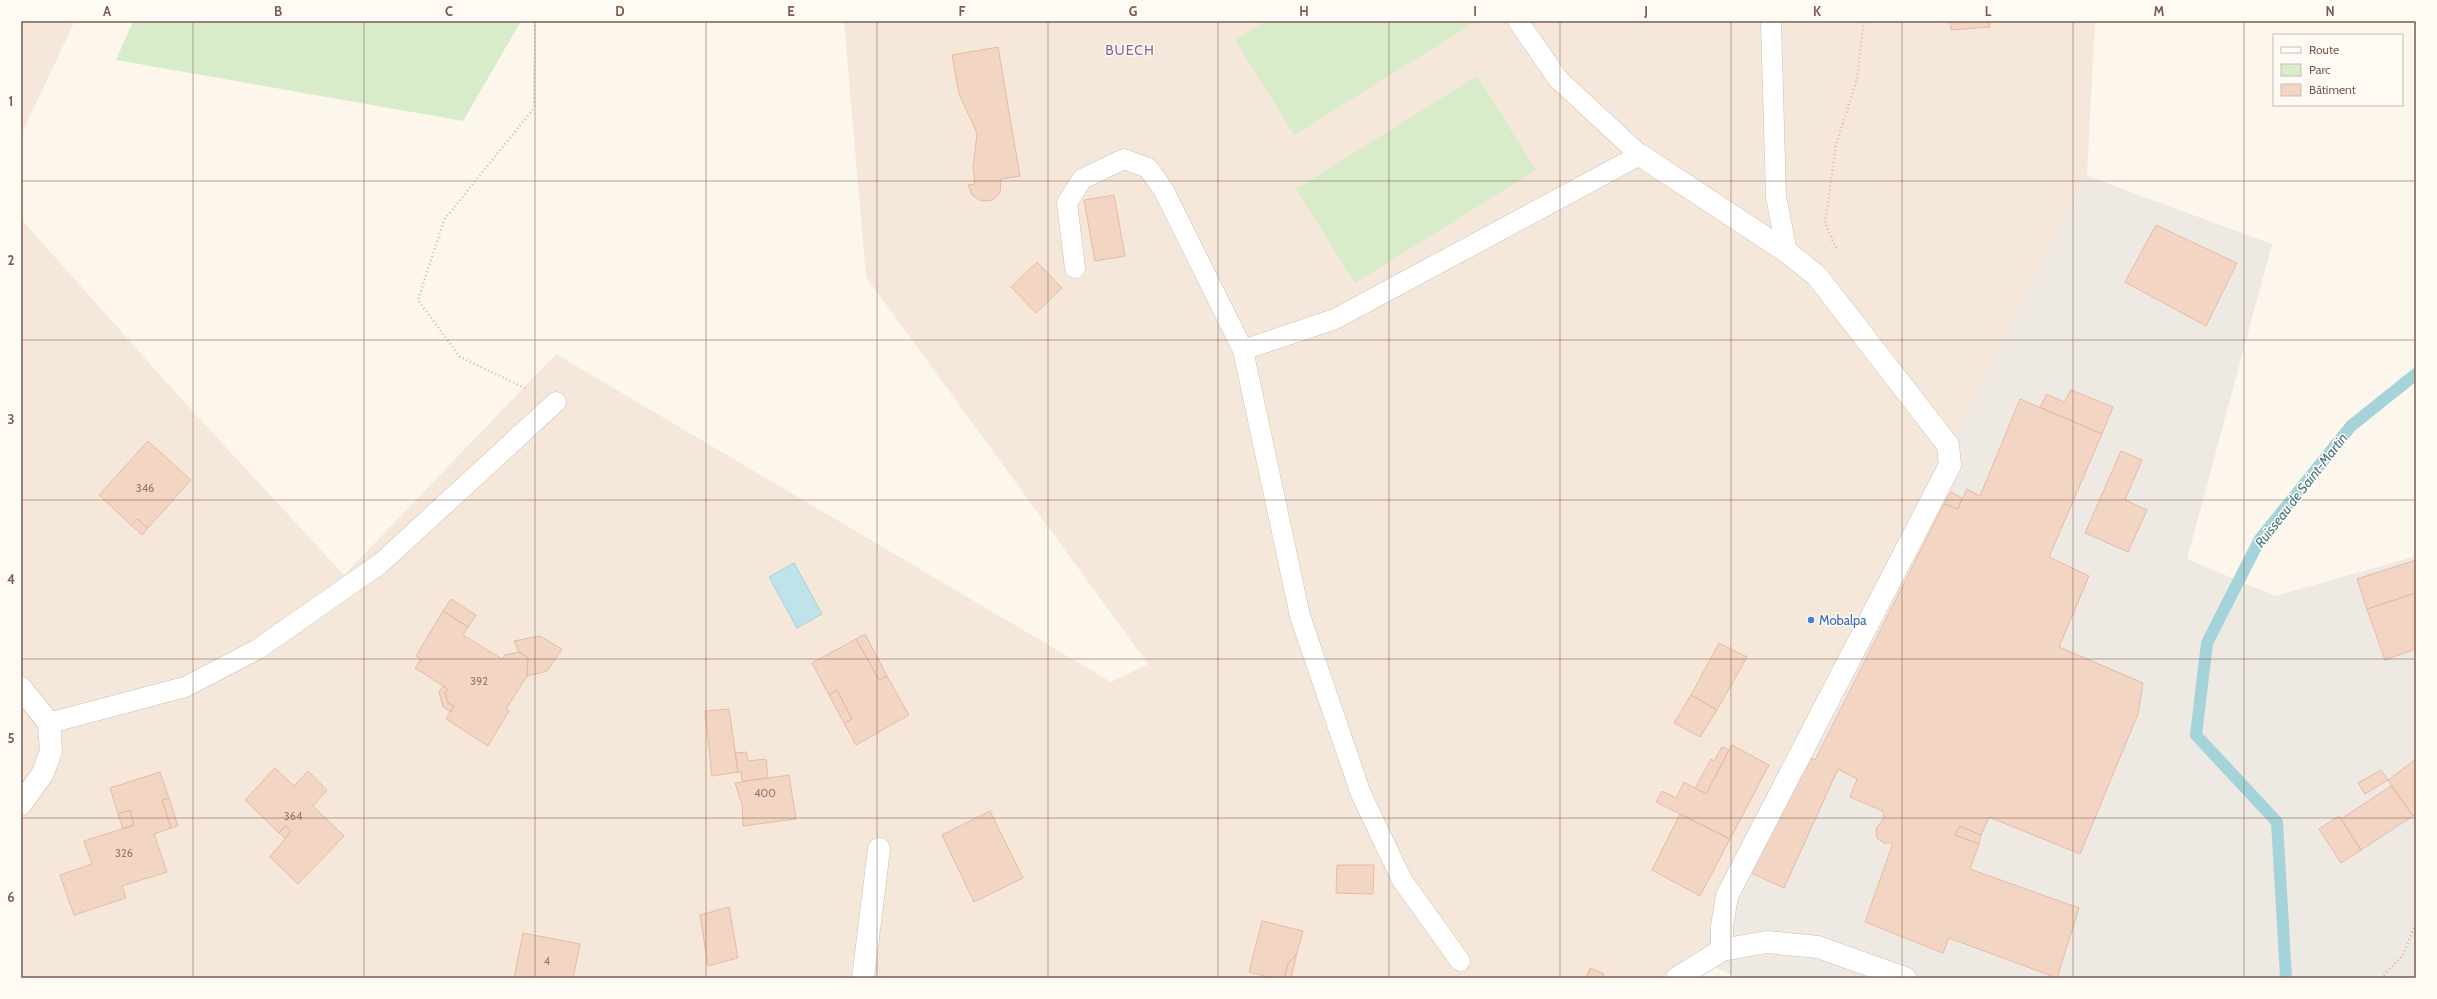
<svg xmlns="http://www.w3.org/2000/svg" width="2437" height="999" viewBox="0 0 2437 999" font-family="Cabin,sans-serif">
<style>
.residential{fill:#f5e8da}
.industrial{fill:#efe9e4}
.green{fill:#d8ecc9}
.water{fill:#bfe3e8;stroke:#a5d3da}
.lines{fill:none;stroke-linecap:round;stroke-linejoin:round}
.stream{stroke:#a5d3da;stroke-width:12}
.building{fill:#f3d5c3;stroke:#e6bba3}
.service-casing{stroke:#d1beb0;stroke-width:21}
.minor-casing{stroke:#d1beb0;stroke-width:23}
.path{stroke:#d9b8a5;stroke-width:2.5;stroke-dasharray:1 3;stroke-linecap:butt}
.service{stroke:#fff;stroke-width:20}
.minor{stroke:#fff;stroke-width:22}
.grid{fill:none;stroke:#7a5c4d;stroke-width:1;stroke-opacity:0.55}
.shop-dot{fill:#3f7fe0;stroke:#fffaf3;stroke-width:1.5}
.labels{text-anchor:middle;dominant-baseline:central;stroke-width:3;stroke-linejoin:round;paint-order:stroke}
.number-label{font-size:11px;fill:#987a6a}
.shop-label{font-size:13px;fill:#366cbe;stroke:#fffaf3;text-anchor:start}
.neighbourhood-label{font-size:14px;letter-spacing:1px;fill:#846695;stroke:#fffaf3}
.water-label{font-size:14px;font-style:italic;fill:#437c86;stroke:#fffaf3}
.neatline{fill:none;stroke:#7a5c4d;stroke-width:1.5}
.grid-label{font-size:13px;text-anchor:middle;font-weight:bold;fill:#7a5c4d}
</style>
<rect width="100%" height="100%" fill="#fdf6ec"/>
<path class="residential" d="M 21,21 L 75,21 L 21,135 Z
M 844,21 L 2095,21 L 2087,176 L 1694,958 L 1680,978 L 21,978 L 21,219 L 185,403 L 344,575 L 556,354 L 1111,682 L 1148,664 L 866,277 Z"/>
<path class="industrial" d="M 2087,176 L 2272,244 L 2187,559 L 2275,596 L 2416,556 L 2416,978 L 1739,978 L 1694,958 Z"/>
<path class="green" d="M 133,21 L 521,21 L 463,121 L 116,60 Z
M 1266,21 L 1474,21 L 1475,22 L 1294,135 L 1235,40 Z
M 1477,76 L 1536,170 L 1355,283 L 1296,189 Z"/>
<path class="water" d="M 794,563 L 822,614 L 797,628 L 769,577 Z"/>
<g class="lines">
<path class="stream" d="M 2286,978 L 2277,822 L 2196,735 L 2207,643 L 2260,539 L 2351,426 L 2416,374"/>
</g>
<path class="building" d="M 1950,21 L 1989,21 L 1990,27 L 1951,30 Z
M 998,47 L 1020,176 L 1001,179 L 1000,193 L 993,200 L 981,201 L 972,195 L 968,185 L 975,184 L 973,168 L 977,133 L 959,94 L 952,55 Z
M 1114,195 L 1125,256 L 1095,261 L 1084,200 Z
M 2156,225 L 2237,263 L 2206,326 L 2125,282 Z
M 1037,262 L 1062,288 L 1036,313 L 1011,287 Z
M 2071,390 L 2113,407 L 2102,434 L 2040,407 L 2047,394 L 2064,402 Z
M 2020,399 L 2102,434 L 2049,557 L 2089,576 L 2059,647 L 2143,683 L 2138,714 L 2080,854 L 1989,817 L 1981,835 L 1960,826 L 1955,835 L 1979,844 L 1970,869 L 2079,908 L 2057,978 L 1949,938 L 1943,953 L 1865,922 L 1893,843 L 1884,843 L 1877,838 L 1876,829 L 1884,818 L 1883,811 L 1850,797 L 1857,779 L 1838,769 L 1784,888 L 1747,871 L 1809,757 L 1815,760 L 1944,504 L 1958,509 L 1967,489 L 1980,496 Z
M 148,441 L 191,480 L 148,528 L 137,519 L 131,525 L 99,495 Z
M 2121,451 L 2142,460 L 2125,500 L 2147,510 L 2128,552 L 2085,533 Z
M 1951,492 L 1962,498 L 1958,509 L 1944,504 Z
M 137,519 L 148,528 L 142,535 L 131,525 Z
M 2416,560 L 2416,593 L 2367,609 L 2357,579 Z
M 2416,593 L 2416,649 L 2385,660 L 2367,609 Z
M 451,599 L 476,615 L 468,627 L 443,611 Z
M 443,611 L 468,627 L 463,635 L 502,659 L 505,655 L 519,652 L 528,658 L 527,676 L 506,709 L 509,711 L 488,746 L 446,719 L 454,706 L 448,703 L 445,693 L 448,689 L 415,668 L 421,659 L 416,656 Z
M 865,634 L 887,676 L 879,680 L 856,639 Z
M 540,636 L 562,649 L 547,671 L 527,676 L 528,658 L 519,652 L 514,641 Z
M 856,639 L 879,680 L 887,676 L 909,715 L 856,745 L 844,723 L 852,719 L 837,690 L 829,695 L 812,663 Z
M 1719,643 L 1747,657 L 1717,710 L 1691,695 Z
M 443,686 L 448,689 L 445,693 L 448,703 L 454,706 L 451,712 L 443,707 L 439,692 Z
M 837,690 L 852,719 L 844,723 L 829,695 Z
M 1691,695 L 1717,710 L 1700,737 L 1674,723 Z
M 729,709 L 738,772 L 712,776 L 705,711 Z
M 1732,745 L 1769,765 L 1730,839 L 1656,802 L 1662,791 L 1676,798 L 1684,782 L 1706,794 Z
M 1722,747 L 1729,750 L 1706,794 L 1695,788 L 1711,759 L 1714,761 Z
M 746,752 L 748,761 L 766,759 L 768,778 L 742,781 L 741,772 L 738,772 L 735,753 Z
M 2416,759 L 2416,813 L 2413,816 L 2388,780 Z
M 275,768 L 294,786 L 308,771 L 327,790 L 313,806 L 344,836 L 298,884 L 270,857 L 291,831 L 285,826 L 279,833 L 245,800 Z
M 2381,770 L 2388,780 L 2365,794 L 2358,783 Z
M 160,772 L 169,798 L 162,800 L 171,828 L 154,834 L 167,872 L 122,886 L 126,898 L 74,915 L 60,875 L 92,864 L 84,841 L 134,825 L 130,810 L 118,814 L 110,788 Z
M 789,775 L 796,819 L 743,826 L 742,804 L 735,783 Z
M 2391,786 L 2413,816 L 2361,850 L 2341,819 Z
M 169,798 L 178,826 L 171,828 L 162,800 Z
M 130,810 L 134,825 L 123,829 L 118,814 Z
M 990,811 L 1023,878 L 974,902 L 942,835 Z
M 1680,814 L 1730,839 L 1700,896 L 1652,870 Z
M 2339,816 L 2361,850 L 2341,863 L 2319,829 Z
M 285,826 L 291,831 L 285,838 L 279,833 Z
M 1960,826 L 1981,835 L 1979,844 L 1955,835 Z
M 1337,865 L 1374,865 L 1373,894 L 1336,893 Z
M 729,907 L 738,958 L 708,966 L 700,915 Z
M 1262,921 L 1303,931 L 1297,953 L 1288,964 L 1284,978 L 1272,978 L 1249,972 Z
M 523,933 L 580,944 L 573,978 L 514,978 Z
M 1297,953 L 1291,978 L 1284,978 L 1288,964 Z
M 1590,968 L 1604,974 L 1602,978 L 1586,978 Z"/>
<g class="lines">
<defs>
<path id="service" d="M 1771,21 L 1776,197 L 1787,252
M 1075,268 L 1067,203 L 1082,179 L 1124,159 L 1148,168 L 1163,189 L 1243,350 L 1300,616 L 1361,794 L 1402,880 L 1460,961
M 1243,350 L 1335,319 L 1640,155 L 1558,79 L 1518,21
M 49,723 L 185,687 L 258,649 L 381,563 L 556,402"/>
<path id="minor" d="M 1640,155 L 1787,252 L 1817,276 L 1948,445 L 1950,465 L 1727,896 L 1722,926 L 1722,950
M 21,688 L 49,723 L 51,751 L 43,773 L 21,804
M 863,978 L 879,849
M 1677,978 L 1722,950 L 1767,942 L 1818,947 L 1905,978"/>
</defs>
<use href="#service" class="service-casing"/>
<use href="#minor" class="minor-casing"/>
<path class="path" d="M 1836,248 L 1825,223 L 1836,145 L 1857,79 L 1864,21
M 525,388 L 460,357 L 418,300 L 444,220 L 534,108 L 535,21
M 2381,978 L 2403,955 L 2416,922"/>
<use href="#service" class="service"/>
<use href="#minor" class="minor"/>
</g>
<path class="grid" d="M 193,21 L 193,978M 364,21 L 364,978M 535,21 L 535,978M 706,21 L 706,978M 877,21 L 877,978M 1048,21 L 1048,978M 1218,21 L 1218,978M 1389,21 L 1389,978M 1560,21 L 1560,978M 1731,21 L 1731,978M 1902,21 L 1902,978M 2073,21 L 2073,978M 2244,21 L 2244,978M 21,181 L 2416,181M 21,340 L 2416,340M 21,500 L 2416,500M 21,659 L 2416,659M 21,818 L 2416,818"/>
<circle class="shop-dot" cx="1811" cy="620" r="4"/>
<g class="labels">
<g class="number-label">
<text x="145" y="488">346</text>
<text x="479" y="681">392</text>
<text x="765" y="793">400</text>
<text x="293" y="816">364</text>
<text x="124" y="853">326</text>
<text x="547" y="961">4</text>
</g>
<g class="shop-label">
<text x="1819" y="620">Mobalpa</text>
</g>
<g class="neighbourhood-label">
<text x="1130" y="50">BUECH</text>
</g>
<g class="water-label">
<text transform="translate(2301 490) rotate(-52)">Ruisseau de Saint-Martin</text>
</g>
</g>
<rect width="2437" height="999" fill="none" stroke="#fffaf3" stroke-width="44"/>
<rect x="2273" y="34" width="130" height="72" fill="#fffaf3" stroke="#cabbb1"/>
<rect x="2281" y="47" width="20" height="6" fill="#ffffff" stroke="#cabbb1"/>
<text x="2309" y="54" font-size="12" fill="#7a5c4d">Route</text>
<rect x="2281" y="64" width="20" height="12" fill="#d8ecc9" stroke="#cabbb1"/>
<text x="2309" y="74" font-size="12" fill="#7a5c4d">Parc</text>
<rect x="2281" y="84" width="20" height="12" fill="#f3d5c3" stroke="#cabbb1"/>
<text x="2309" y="94" font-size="12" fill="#7a5c4d">Bâtiment</text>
<rect x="22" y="22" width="2393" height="955" class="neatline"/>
<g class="grid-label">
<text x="107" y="16">A</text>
<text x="278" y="16">B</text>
<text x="449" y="16">C</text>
<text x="620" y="16">D</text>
<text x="791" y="16">E</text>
<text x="962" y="16">F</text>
<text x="1133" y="16">G</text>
<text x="1304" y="16">H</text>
<text x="1475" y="16">I</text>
<text x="1646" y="16">J</text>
<text x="1817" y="16">K</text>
<text x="1988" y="16">L</text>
<text x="2159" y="16">M</text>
<text x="2330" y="16">N</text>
<text x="11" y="106">1</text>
<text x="11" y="265">2</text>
<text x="11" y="424">3</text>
<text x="11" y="584">4</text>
<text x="11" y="743">5</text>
<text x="11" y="902">6</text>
</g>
</svg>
